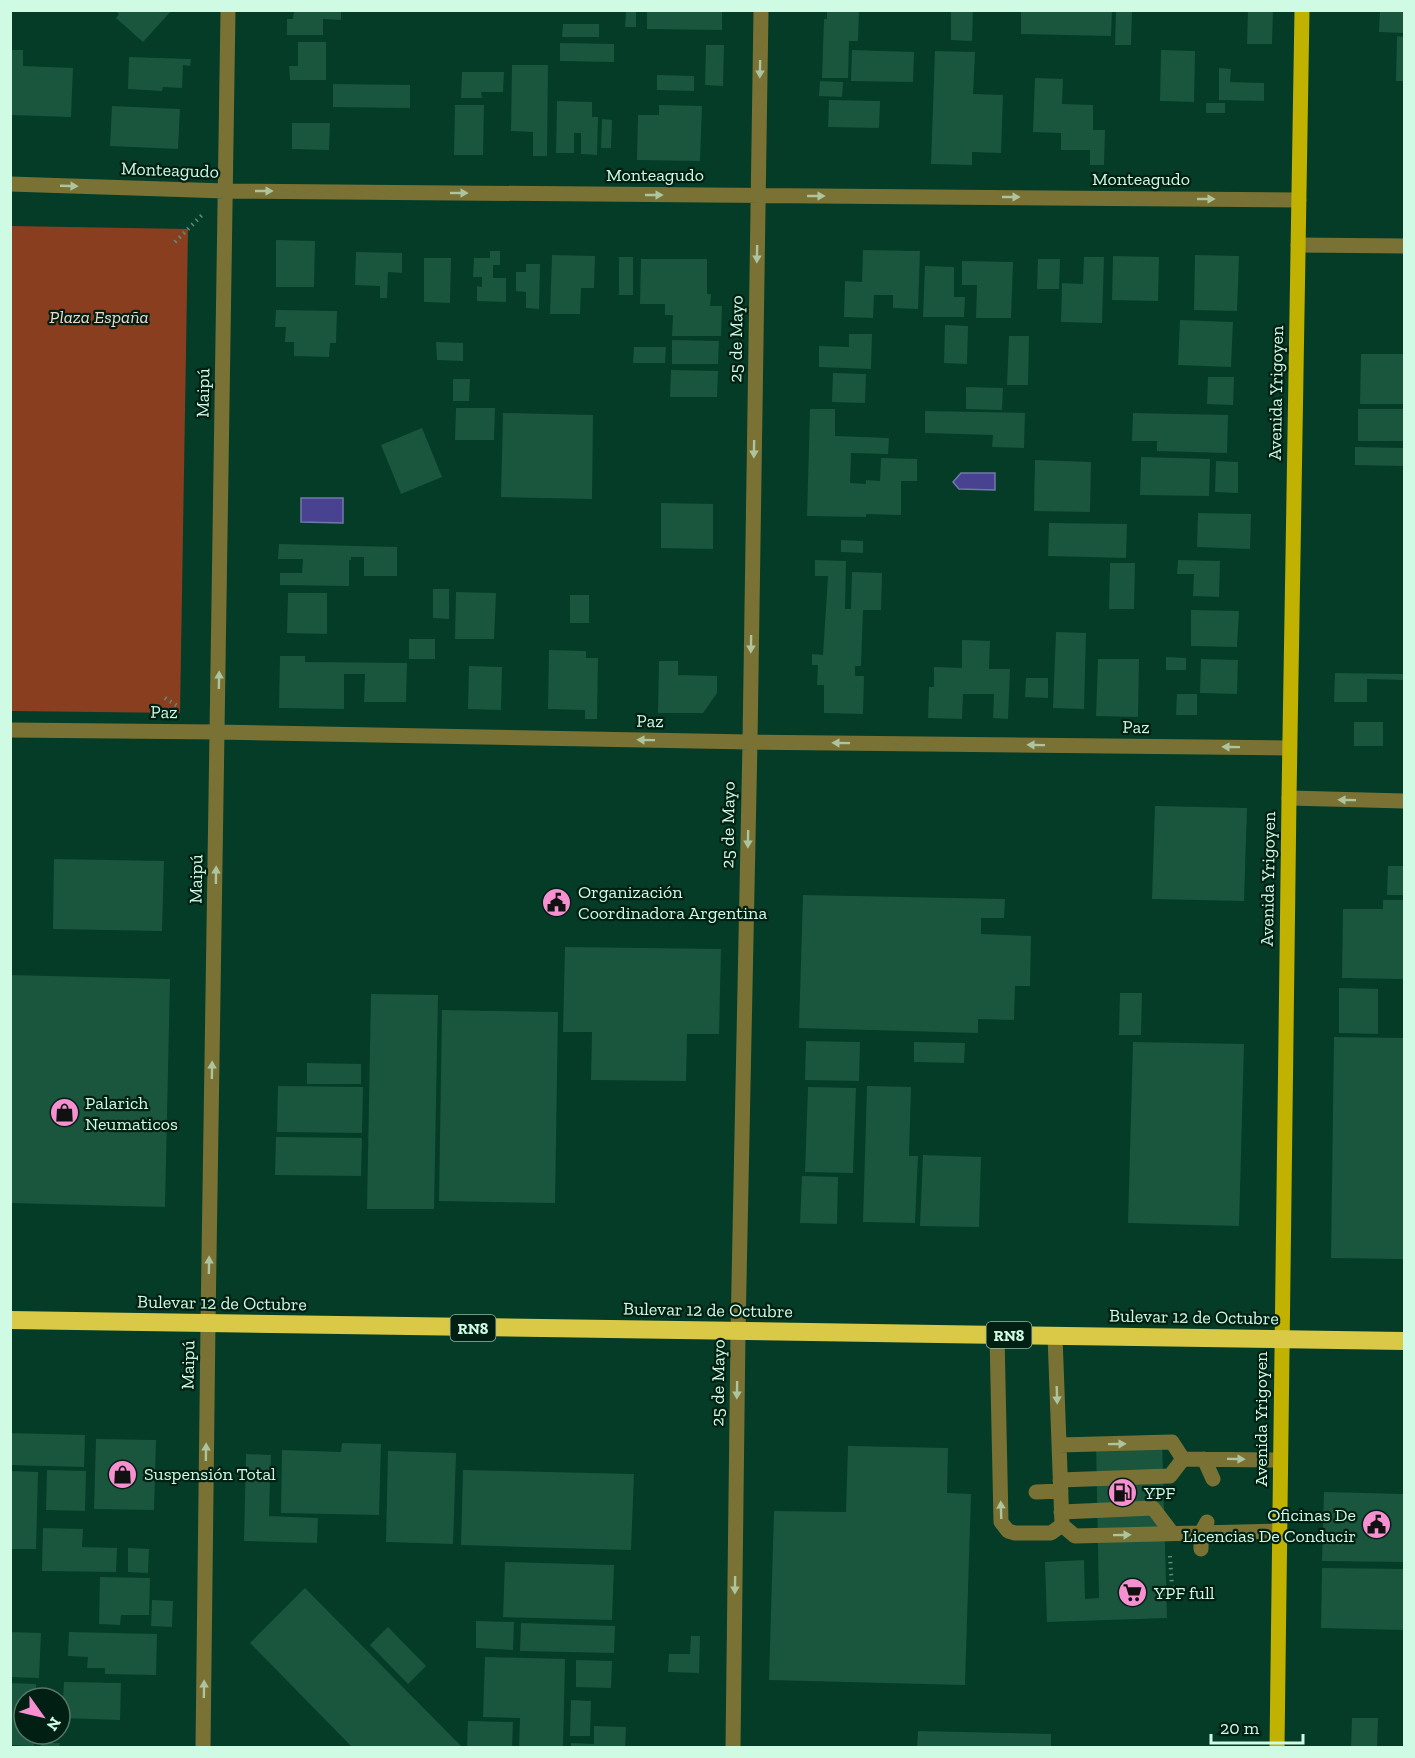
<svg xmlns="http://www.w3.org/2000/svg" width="1415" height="1758" viewBox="0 0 1415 1758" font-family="'Zilla Slab',serif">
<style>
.green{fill:#893f1f}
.water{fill:#484291;stroke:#707aaa;stroke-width:1.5}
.building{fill:#19563d}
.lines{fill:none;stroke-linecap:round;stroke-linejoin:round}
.path{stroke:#5b8e78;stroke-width:4;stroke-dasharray:1.5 4.5;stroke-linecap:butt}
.minor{stroke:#797234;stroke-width:15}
.major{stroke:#c1b100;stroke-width:15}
.highway{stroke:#d9c946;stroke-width:18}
.oneway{fill:#adc49e}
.labels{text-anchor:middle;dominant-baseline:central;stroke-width:4.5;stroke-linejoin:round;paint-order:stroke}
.shield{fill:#021f13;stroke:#92b9a5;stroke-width:1.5}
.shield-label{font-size:16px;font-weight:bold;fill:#cffbe4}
.street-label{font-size:18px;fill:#cffbe4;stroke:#021f13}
.park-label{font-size:18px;font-style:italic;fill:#f1d8ce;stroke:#021f13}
.poi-label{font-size:18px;fill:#cffbe4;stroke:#021f13;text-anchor:start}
</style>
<rect width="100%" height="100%" fill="#043c27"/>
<path class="green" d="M 11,226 L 188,229 L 180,713 L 11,711 Z"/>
<path class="water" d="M 961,473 L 995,473 L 995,490 L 959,489 L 953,482 Z
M 301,498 L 343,498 L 343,523 L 301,522 Z"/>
<path class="building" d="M 115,10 L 172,10 L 143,42 L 116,18 L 119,14 Z
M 294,10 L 341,10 L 341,20 L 323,19 L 323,35 L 287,35 L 287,19 L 293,19 Z
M 626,10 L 636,10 L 636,27 L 625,27 Z
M 647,10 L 722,10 L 722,30 L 647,29 Z
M 827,10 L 859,10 L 858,41 L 849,41 L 848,78 L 822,78 L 824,19 L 827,19 Z
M 951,10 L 973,10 L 972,41 L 951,40 Z
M 1021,10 L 1112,10 L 1111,36 L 1021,34 Z
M 1116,10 L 1132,10 L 1131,45 L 1115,45 Z
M 1248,10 L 1273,10 L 1272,44 L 1247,44 Z
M 1380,10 L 1404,10 L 1404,33 L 1379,32 Z
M 563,24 L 599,24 L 599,37 L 562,37 Z
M 1397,36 L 1404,37 L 1404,81 L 1396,81 Z
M 298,42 L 326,42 L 326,80 L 290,80 L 289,66 L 298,66 Z
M 560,43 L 614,44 L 614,62 L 560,61 Z
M 706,45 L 724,45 L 723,86 L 705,85 Z
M 10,50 L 23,50 L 23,66 L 73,68 L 71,117 L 10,115 Z
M 852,50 L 914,52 L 913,82 L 851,81 Z
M 1161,50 L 1195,51 L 1194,102 L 1160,101 Z
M 935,51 L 975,52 L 973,94 L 1003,95 L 1001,153 L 972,152 L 972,165 L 931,164 Z
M 129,57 L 191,59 L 190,66 L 183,65 L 182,88 L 163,87 L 162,91 L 128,89 Z
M 512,65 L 548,65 L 547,156 L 533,156 L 533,132 L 511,131 Z
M 1219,68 L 1231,69 L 1230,82 L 1264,83 L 1264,101 L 1219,100 Z
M 462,72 L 504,72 L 503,92 L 481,92 L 482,98 L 461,98 Z
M 657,75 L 694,76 L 694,91 L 657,90 Z
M 1035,78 L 1063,79 L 1062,104 L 1093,105 L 1093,130 L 1105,130 L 1104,165 L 1090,165 L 1090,150 L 1061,150 L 1061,133 L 1033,132 Z
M 820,81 L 843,82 L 842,97 L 819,96 Z
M 333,84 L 410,85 L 410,108 L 333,107 Z
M 829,100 L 880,101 L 879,128 L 828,127 Z
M 557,101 L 592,102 L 592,117 L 598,117 L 597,155 L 581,154 L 581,133 L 574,133 L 574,153 L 556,153 Z
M 1206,103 L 1225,103 L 1225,113 L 1206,113 Z
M 455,105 L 484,105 L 483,155 L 454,155 Z
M 659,105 L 702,106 L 700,161 L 637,160 L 638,115 L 659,115 Z
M 112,106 L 180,109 L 178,149 L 110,146 Z
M 602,119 L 612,120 L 611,148 L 601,148 Z
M 292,123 L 330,123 L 329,150 L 292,149 Z
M 276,240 L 315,241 L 314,287 L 276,287 Z
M 863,250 L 920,251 L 918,309 L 893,308 L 893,295 L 874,295 L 873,318 L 844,317 L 845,281 L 862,282 Z
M 490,251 L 500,251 L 500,265 L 493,265 L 493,278 L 506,278 L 506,302 L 477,301 L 477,286 L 482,287 L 482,277 L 473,277 L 474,258 L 490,258 Z
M 356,252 L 402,253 L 402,273 L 388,272 L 387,298 L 380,298 L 380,286 L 355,285 Z
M 552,255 L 595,256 L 594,288 L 581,288 L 580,314 L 550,314 Z
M 1195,255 L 1239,256 L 1237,311 L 1194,310 Z
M 1113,256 L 1159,257 L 1158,301 L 1112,300 Z
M 619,257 L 633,257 L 633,295 L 619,295 Z
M 1084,257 L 1104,257 L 1102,323 L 1061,322 L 1062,283 L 1083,284 Z
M 424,258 L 451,258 L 450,303 L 424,302 Z
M 641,259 L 707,259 L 707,294 L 711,294 L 710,306 L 722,306 L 721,336 L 672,336 L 673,315 L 665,315 L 665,304 L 640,304 Z
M 1038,259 L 1060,259 L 1059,289 L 1037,289 Z
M 962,261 L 1013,262 L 1011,318 L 976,318 L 977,285 L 962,285 Z
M 526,264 L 540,264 L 539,309 L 526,308 L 526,292 L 516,291 L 516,272 L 526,272 Z
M 925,266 L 954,267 L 954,297 L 965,297 L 964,317 L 923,317 Z
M 276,310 L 337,311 L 336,343 L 330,343 L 329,357 L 294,356 L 294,342 L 285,342 L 286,327 L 275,327 Z
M 1180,320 L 1233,322 L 1231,367 L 1178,365 Z
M 945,325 L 968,326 L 967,364 L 944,363 Z
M 849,334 L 872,334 L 871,369 L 819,367 L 819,346 L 849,347 Z
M 1009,336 L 1029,336 L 1028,385 L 1007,385 Z
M 672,340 L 719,341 L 718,364 L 672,364 Z
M 436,342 L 463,343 L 463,361 L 437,360 Z
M 634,347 L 666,347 L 665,363 L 633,363 Z
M 1361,354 L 1404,354 L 1404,404 L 1360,404 Z
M 671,370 L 718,371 L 717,397 L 670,397 Z
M 833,373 L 866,374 L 865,403 L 832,402 Z
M 1208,377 L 1234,377 L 1233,405 L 1207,404 Z
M 453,379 L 470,379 L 469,401 L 453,401 Z
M 966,387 L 1003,388 L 1002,410 L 966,409 Z
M 456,408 L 495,408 L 494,440 L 455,440 Z
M 810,409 L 835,409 L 835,436 L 889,438 L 888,454 L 851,453 L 850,483 L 866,484 L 866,480 L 880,481 L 881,458 L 917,459 L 917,481 L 901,481 L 901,515 L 866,514 L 866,517 L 807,516 Z
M 1358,409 L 1404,409 L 1404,441 L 1358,441 Z
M 925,411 L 1025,413 L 1024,448 L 992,447 L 993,435 L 925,433 Z
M 503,413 L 593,415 L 592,499 L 501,497 Z
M 1133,413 L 1228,415 L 1227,453 L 1157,451 L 1157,441 L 1132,441 Z
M 422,428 L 442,477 L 401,494 L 381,445 Z
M 1355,447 L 1404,448 L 1404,466 L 1355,465 Z
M 1141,457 L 1210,459 L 1209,496 L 1140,495 Z
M 1035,460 L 1091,462 L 1090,512 L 1034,511 Z
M 1216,461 L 1238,462 L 1238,493 L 1215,492 Z
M 661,503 L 713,504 L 713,549 L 661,548 Z
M 1198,513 L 1251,514 L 1250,549 L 1197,547 Z
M 1049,523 L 1127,524 L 1126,558 L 1048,556 Z
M 841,540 L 863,541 L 863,553 L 841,552 Z
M 279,544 L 397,547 L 397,576 L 364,576 L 364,557 L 351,557 L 351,560 L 349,560 L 349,586 L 280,585 L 280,573 L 302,573 L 303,559 L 278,559 Z
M 815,560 L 846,561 L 845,609 L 851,609 L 852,572 L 882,573 L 881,610 L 863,610 L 861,666 L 855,666 L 855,676 L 864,676 L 863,714 L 824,713 L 824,685 L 817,685 L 818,665 L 812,665 L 812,654 L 823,655 L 828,576 L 815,576 Z
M 1178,560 L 1220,561 L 1219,597 L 1193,596 L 1194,574 L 1177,574 Z
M 1110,563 L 1135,563 L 1134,609 L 1109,609 Z
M 433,589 L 449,589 L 449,619 L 433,618 Z
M 456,592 L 496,593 L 494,639 L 455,639 Z
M 288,593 L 327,593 L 327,634 L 287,633 Z
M 570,595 L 589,595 L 589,623 L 570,623 Z
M 1191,610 L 1239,611 L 1237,647 L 1191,646 Z
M 1056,632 L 1086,633 L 1084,709 L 1053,708 Z
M 409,639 L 435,639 L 435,659 L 409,659 Z
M 962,640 L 990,641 L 989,669 L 1010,669 L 1008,719 L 993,718 L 994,694 L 963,694 L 962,719 L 928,718 L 929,687 L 934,687 L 934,667 L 962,668 Z
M 549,650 L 586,651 L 586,658 L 598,658 L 597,719 L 585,719 L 585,710 L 548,709 Z
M 280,656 L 305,656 L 305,662 L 407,663 L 406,702 L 364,702 L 365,674 L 344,674 L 344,709 L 279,708 Z
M 1166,657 L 1186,658 L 1186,670 L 1166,670 Z
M 1098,659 L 1139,659 L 1138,717 L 1096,716 Z
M 1201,659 L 1238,660 L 1237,694 L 1200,693 Z
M 659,661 L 678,661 L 678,675 L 717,676 L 717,693 L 703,713 L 658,713 Z
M 469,666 L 502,667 L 501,710 L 468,709 Z
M 1335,673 L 1404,674 L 1404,680 L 1367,679 L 1367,702 L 1334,702 Z
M 1026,678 L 1048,678 L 1048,698 L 1025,697 Z
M 1177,694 L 1197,694 L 1197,715 L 1176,715 Z
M 1354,722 L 1383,722 L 1383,746 L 1354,746 Z
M 1155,806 L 1247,808 L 1244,901 L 1152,899 Z
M 54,859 L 164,861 L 162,931 L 53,929 Z
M 1388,866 L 1404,866 L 1404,895 L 1387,895 Z
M 803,895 L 1005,899 L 1004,918 L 981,918 L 981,934 L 1031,936 L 1030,986 L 1015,986 L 1014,1020 L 978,1019 L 978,1033 L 799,1028 Z
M 1383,900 L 1404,900 L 1404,979 L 1342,978 L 1343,909 L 1383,909 Z
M 565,947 L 721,949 L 719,1034 L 687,1034 L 686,1081 L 591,1080 L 592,1032 L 563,1032 Z
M 10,975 L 170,979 L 165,1207 L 10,1203 Z
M 1339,988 L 1378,989 L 1378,1034 L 1339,1033 Z
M 1120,993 L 1142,993 L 1141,1035 L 1119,1035 Z
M 371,994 L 438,995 L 434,1209 L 367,1209 Z
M 442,1010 L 558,1012 L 555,1203 L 439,1201 Z
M 1334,1037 L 1404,1038 L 1404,1259 L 1331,1258 Z
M 806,1041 L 860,1042 L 859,1081 L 805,1080 Z
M 914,1042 L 965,1043 L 964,1063 L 914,1062 Z
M 1133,1042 L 1244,1044 L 1239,1226 L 1128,1223 Z
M 307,1063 L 361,1064 L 361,1084 L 307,1084 Z
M 278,1086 L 363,1087 L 362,1133 L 277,1132 Z
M 867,1086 L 911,1087 L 909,1156 L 918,1156 L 915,1223 L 863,1222 Z
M 808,1087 L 856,1088 L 853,1173 L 805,1172 Z
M 276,1137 L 362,1138 L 361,1176 L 275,1175 Z
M 923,1155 L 981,1157 L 979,1227 L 920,1226 Z
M 802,1176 L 838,1177 L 837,1224 L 800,1223 Z
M 10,1433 L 85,1435 L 84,1467 L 10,1465 Z
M 96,1439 L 156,1440 L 154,1510 L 94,1509 Z
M 1162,1439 L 1167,1618 L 1047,1622 L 1045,1562 L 1084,1560 L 1085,1599 L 1099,1598 L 1096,1441 Z
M 342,1443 L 381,1444 L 379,1515 L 281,1513 L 282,1450 L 341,1452 Z
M 848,1446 L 948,1448 L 947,1493 L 971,1494 L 965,1685 L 769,1680 L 774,1511 L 846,1512 Z
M 388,1451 L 456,1453 L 453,1544 L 386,1542 Z
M 246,1454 L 271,1455 L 269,1516 L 318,1518 L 317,1543 L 244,1541 Z
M 47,1470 L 86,1471 L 85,1511 L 46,1510 Z
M 463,1470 L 634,1474 L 631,1550 L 461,1545 Z
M 10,1471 L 38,1472 L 36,1549 L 10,1549 Z
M 1324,1492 L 1404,1494 L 1404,1562 L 1322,1561 Z
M 43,1528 L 83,1529 L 82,1547 L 117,1548 L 116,1572 L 42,1571 Z
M 128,1548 L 149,1549 L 148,1573 L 128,1572 Z
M 505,1562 L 614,1565 L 612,1620 L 503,1617 Z
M 1322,1568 L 1404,1569 L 1404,1630 L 1321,1628 Z
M 100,1577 L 150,1578 L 149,1615 L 121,1615 L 120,1625 L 99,1624 Z
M 305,1588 L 463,1748 L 353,1748 L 250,1643 Z
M 152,1600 L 173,1601 L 172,1627 L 151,1626 Z
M 476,1621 L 514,1622 L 513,1650 L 476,1648 Z
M 521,1623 L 615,1626 L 614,1653 L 520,1651 Z
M 388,1627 L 426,1666 L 408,1684 L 370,1645 Z
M 10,1632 L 41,1633 L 39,1678 L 10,1677 Z
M 69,1632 L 157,1634 L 156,1675 L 105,1674 L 105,1668 L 87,1668 L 88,1657 L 68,1656 Z
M 691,1636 L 700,1636 L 699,1673 L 668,1672 L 669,1654 L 690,1654 Z
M 485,1657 L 565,1659 L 563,1748 L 519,1748 L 520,1718 L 483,1717 Z
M 576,1660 L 612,1661 L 611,1688 L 576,1687 Z
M 64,1682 L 121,1683 L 120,1720 L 62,1718 Z
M 10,1683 L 36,1684 L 36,1698 L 24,1698 L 24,1734 L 35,1734 L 34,1746 L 10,1745 Z
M 571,1700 L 591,1701 L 590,1736 L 570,1736 Z
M 1352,1718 L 1378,1718 L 1377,1748 L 1351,1748 Z
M 468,1721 L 513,1722 L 512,1748 L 467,1748 Z
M 594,1726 L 626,1727 L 625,1748 L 571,1748 L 571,1743 L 594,1744 Z
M 918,1731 L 1051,1734 L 1051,1748 L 917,1748 Z
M 41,1743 L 60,1743 L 59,1748 L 41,1748 Z"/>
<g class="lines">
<path class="path" d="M 175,242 L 202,215
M 165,698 L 179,707
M 1170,1556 L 1172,1588"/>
<path class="minor" d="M 10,184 L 225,191 L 1299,200
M 1298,245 L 1404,246
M 10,730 L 218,732 L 750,742 L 1289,748
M 1289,798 L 1404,801
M 997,1335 L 1001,1522 L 1008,1531 L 1015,1533 L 1051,1533 L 1062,1525
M 1055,1336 L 1062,1525 L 1075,1536 L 1279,1531
M 1059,1445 L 1172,1442 L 1183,1459
M 1204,1459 L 1213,1479
M 1060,1480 L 1170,1476 L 1183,1459 L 1280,1460
M 1036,1492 L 1061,1491
M 1061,1512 L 1153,1508 L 1172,1533
M 1201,1549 L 1201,1533 L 1207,1522
M 203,1748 L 208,1323 L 228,10
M 733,1748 L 738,1332 L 750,742 L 761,10"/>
<path class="major" d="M 1277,1748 L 1289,798 L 1302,10"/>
<path class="highway" d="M 10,1320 L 1404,1341"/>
</g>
<defs><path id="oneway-solid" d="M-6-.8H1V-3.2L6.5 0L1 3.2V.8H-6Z" transform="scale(1.5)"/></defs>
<g class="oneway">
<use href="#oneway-solid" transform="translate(760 69) rotate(91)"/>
<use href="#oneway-solid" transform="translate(69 186) rotate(2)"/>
<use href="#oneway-solid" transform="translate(264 191)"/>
<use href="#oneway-solid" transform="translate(459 193)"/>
<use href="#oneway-solid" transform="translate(654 195)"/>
<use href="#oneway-solid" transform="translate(816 196)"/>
<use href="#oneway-solid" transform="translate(1011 197)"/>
<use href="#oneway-solid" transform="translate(1206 199)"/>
<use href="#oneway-solid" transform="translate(757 254) rotate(91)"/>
<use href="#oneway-solid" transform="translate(754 449) rotate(91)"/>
<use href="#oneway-solid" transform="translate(751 644) rotate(91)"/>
<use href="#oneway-solid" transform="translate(219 680) rotate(-89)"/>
<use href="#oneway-solid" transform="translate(646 740) rotate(-179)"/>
<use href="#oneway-solid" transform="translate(841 743) rotate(-179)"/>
<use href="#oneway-solid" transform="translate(1036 745) rotate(-179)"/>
<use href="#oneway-solid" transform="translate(1231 747) rotate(-179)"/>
<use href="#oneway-solid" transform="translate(1347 800) rotate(-179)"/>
<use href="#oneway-solid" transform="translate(748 839) rotate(91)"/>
<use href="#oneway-solid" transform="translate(216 875) rotate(-89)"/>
<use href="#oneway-solid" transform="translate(212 1070) rotate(-89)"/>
<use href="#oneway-solid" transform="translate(209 1265) rotate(-89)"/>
<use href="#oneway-solid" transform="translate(737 1390) rotate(91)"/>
<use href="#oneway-solid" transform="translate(1057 1395) rotate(88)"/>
<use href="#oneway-solid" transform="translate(1117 1444) rotate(-1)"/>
<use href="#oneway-solid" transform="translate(206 1452) rotate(-89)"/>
<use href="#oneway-solid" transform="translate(1236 1459) rotate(1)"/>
<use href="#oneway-solid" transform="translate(1001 1510) rotate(-92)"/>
<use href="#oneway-solid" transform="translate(1122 1535) rotate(-1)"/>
<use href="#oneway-solid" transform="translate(735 1585) rotate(91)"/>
<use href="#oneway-solid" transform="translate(204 1689) rotate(-89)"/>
</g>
<defs>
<symbol id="civic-disc" viewBox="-11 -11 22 22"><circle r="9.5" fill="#f690d0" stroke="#021f13"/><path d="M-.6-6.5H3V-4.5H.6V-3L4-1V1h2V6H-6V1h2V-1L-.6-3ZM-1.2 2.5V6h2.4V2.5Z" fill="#111"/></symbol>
<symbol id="shop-disc" viewBox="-11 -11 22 22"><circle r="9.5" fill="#f690d0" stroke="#021f13"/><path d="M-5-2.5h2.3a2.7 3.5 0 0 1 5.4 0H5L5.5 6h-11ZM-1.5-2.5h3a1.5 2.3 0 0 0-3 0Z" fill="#111"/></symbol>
<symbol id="fuel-disc" viewBox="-11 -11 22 22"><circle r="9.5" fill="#f690d0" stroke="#021f13"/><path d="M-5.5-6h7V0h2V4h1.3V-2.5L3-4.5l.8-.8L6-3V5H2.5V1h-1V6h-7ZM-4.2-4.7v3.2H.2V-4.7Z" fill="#111"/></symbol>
<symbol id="supermarket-disc" viewBox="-11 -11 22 22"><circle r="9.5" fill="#f690d0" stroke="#021f13"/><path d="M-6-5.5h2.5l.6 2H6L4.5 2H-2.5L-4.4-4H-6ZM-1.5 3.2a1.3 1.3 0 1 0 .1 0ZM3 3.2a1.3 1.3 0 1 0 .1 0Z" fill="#111"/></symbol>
</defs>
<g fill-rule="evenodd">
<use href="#civic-disc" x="540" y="886" width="33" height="33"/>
<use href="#shop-disc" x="48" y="1096" width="33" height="33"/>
<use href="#shop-disc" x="106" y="1458" width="33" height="33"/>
<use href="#fuel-disc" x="1106" y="1476" width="33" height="33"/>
<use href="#civic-disc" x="1360" y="1508" width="33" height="33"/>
<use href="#supermarket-disc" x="1116" y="1576" width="33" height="33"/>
</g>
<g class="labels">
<g class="shield">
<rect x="450.5" y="1315" width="45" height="26" rx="4.5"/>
<rect x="986.5" y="1322" width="45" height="26" rx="4.5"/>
</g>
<g class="shield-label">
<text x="473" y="1328">RN8</text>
<text x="1009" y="1335">RN8</text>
</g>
<g class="street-label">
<text transform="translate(170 170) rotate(2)">Monteagudo</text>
<text x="655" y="175">Monteagudo</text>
<text x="1141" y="179">Monteagudo</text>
<text transform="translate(736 339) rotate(-89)">25 de Mayo</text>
<text transform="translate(203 393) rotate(-89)">Maipú</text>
<text transform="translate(1276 393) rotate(-89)">Avenida Yrigoyen</text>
<text transform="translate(164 712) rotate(1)">Paz</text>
<text transform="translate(650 721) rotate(1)">Paz</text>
<text transform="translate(1136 727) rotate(1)">Paz</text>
<text transform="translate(728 825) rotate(-89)">25 de Mayo</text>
<text transform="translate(196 879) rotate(-89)">Maipú</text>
<text transform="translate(1268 879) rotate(-89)">Avenida Yrigoyen</text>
<text transform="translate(222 1303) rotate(1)">Bulevar 12 de Octubre</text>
<text transform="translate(708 1310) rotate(1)">Bulevar 12 de Octubre</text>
<text transform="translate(1194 1317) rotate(1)">Bulevar 12 de Octubre</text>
<text transform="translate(188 1365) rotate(-89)">Maipú</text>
<text transform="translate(718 1383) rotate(-89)">25 de Mayo</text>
<text transform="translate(1261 1419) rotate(-90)">Avenida Yrigoyen</text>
</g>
<g class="park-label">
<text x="99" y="317">Plaza España</text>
</g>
<g class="poi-label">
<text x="578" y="892">Organización<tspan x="578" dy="21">Coordinadora Argentina</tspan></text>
<text x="85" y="1103">Palarich<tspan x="85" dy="21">Neumaticos</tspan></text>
<text x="144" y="1474">Suspensión Total</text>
<text x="1144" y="1493">YPF</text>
<text x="1356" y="1515" text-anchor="end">Oficinas De<tspan x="1356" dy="21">Licencias De Conducir</tspan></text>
<text x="1154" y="1593">YPF full</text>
</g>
</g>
<rect width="1415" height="1758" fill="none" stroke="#cffbe4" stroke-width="24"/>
<g transform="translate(42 1716) rotate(124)"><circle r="28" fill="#021f13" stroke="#547767" stroke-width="1.5"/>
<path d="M0-4.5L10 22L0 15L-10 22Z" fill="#f690d0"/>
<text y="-9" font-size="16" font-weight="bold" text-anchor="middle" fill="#cffbe4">N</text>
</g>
<path d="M1211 1734v9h92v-9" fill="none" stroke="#cffbe4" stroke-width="3"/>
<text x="1220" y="1734" font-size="18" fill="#cffbe4" stroke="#021f13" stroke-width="4.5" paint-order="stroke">20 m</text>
</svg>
